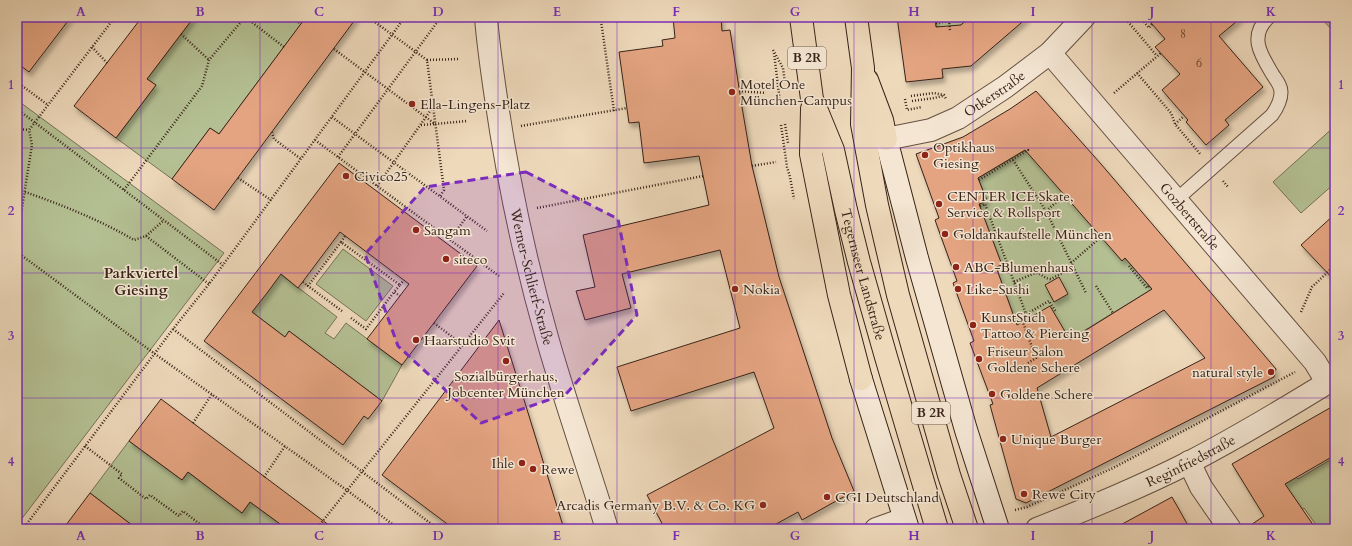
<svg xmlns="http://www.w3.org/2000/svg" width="1352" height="546" viewBox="0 0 1352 546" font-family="Cardo,serif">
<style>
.green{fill:#b4c093;stroke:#767256}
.building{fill:#e4a481;stroke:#372318;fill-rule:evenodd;filter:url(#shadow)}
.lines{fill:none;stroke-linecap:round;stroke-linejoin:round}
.lane-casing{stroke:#655041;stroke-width:15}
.street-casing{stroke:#655041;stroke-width:24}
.secondary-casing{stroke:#372318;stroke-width:24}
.highway-casing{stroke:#372318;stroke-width:24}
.path{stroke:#372318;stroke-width:2.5;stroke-dasharray:1 2;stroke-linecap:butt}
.lane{stroke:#f4e6d3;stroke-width:13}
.street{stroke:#f4e6d3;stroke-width:22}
.secondary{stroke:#f4e6d3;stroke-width:22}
.highway{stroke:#eed9bb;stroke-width:22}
.marked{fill:#7b2cbf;fill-opacity:0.2;stroke:#7b2cbf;stroke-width:3;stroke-dasharray:8 5;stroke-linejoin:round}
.grid{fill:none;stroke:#7b2cbf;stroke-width:1;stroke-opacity:0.55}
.poi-dot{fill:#8f2418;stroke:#f4e6d3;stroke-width:1.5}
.labels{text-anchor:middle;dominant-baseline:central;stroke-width:3;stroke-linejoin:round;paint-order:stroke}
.number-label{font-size:12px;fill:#624332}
.shield{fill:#f4e6d3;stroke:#705e50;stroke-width:1}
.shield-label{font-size:13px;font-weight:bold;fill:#372318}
.poi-label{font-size:14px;fill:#372318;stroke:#f4e6d3;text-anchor:start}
.street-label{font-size:14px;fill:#372318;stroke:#f4e6d3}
.neighbourhood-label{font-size:15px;font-weight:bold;fill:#372318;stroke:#f4e6d3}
.neatline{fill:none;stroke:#7b2cbf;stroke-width:1.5}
.grid-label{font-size:13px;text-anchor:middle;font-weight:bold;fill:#7b2cbf}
</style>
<defs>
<filter id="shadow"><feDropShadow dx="2.5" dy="4.5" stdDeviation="2" flood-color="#0004"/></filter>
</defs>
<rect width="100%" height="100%" fill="#eed9bb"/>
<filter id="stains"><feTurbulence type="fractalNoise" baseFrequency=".005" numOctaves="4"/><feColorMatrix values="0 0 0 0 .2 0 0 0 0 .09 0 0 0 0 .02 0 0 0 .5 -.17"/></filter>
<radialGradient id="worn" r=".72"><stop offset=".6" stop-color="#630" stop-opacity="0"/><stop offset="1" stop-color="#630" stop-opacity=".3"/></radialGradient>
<path class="green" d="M 194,17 L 306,17 L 219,134 L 210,128 L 172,179 L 116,138 L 156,85 L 147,79 Z
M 935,17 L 970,17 L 956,29 L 936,27 Z
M 1320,17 L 1335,17 L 1335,29 L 1333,31 Z
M 17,100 L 224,253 L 17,525 Z
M 1335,126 L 1335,183 L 1301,213 L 1273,182 Z
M 1029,148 L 1122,261 L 1125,258 L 1152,289 L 1028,365 L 1017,325 L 997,270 L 996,267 L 1001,265 L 979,204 L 987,201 L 978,178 Z
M 343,249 L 393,286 L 366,321 L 316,284 Z
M 280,274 L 337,317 L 325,333 L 334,339 L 346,323 L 402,365 L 382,401 L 289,331 L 285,337 L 252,312 Z
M 129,441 L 182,480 L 188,472 L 242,513 L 250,502 L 287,529 L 137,529 L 90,493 Z
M 1335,457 L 1335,529 L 1319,529 L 1304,508 L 1300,511 L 1280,484 L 1295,476 L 1298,479 Z"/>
<path class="building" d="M 17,17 L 71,17 L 29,72 L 17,63 Z
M 142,17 L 194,17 L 147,79 L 156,85 L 116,138 L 74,106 Z
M 306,17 L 357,17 L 214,210 L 172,179 L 210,128 L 219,134 Z
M 673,17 L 721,17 L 722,31 L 730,30 L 742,107 L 752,166 L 779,277 L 832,438 L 854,491 L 802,520 L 798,512 L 767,529 L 665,529 L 647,495 L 774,428 L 754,372 L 631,411 L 617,367 L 740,328 L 720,250 L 622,274 L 631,308 L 585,320 L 576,291 L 595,287 L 583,235 L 709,205 L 699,156 L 644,163 L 639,122 L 629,123 L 619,52 L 663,46 L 662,40 L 675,38 Z
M 897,17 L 935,17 L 936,27 L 961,25 L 970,17 L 1028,17 L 971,66 L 942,69 L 943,78 L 906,82 Z
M 1146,17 L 1242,17 L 1219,36 L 1263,87 L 1225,120 L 1229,125 L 1206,145 L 1186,122 L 1188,120 L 1162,90 L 1180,74 L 1155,47 L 1165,39 Z
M 1036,91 L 1101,164 L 1276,369 L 1274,377 L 1026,503 L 1016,499 L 990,405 L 993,404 L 970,343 L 974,341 L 953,283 L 957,281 L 935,220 L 939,218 L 916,154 L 963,137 L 1010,109 ZM 1025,150 L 1122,261 L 1125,258 L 1152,289 L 1070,340 L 1050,306 L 1017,325 L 996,267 L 1002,265 L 979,204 L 987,201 L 978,178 ZM 1164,310 L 1205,358 L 1051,437 L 1037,388 Z
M 339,163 L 477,266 L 402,365 L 367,339 L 409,284 L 340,232 L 298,288 L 281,274 L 267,293 L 252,312 L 285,337 L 289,331 L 382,401 L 368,419 L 364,416 L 343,445 L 204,341 Z
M 1335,214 L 1335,281 L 1301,245 Z
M 1059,277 L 1068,294 L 1054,302 L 1045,285 Z
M 499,320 L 525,403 L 564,529 L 454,529 L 382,475 Z
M 161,399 L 193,423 L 334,529 L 287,529 L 250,502 L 242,513 L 188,472 L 182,480 L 129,441 Z
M 1335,405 L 1335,455 L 1285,484 L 1316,529 L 1245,529 L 1264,516 L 1232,464 Z
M 90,493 L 137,529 L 63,529 Z
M 1172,497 L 1190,529 L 1113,529 Z"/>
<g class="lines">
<defs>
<path id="lane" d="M 1176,200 L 1272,115 C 1277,108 1281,101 1281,92 C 1281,86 1277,81 1273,75 C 1261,55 1248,36 1269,17"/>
<g id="street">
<path id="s1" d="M 486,17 C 488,44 492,71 496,98 C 508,181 525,261 548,341 C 566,404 588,466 607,529"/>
<path id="s2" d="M 1050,53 L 1315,362 L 1327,382"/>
<path id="s3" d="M 886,139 L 931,130 L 958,118 L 1005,87 L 1050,53 L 1084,17"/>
<path d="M 1189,462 L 1201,487 L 1230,529"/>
<path d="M 876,529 L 904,519"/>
<path id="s4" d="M 1037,529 C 1089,508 1141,487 1190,462 C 1240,436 1288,407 1335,378"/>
</g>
<path id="secondary" d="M 886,139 L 917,258 L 966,430 L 998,529
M 861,379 L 908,529"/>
<g id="highway">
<path id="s5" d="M 801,17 L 812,99 L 833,150 L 846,210 L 859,262 L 886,357 L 937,529"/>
<path d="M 856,17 L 863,68 L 862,124 L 877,205 L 898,295 L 949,475 L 967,529"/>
<path d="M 867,80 L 882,120 L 886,139"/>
<path d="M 812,109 L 811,154 L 839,295 L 861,379"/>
</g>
</defs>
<use href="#lane" class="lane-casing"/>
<use href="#street" class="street-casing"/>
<use href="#secondary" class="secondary-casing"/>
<use href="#highway" class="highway-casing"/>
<path class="path" d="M 245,17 L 284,47
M 291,17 L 301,24
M 368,17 L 427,60 L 444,190 L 440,196
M 964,17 L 967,19
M 1124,17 L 1157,56
M 1140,17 L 1149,28 L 1152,24
M 1325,17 L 1335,28
M 601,21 L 614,111
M 936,23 L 949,21
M 950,30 L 949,21 L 952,17
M 181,34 L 209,60
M 92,47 L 107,63
M 334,49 L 435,124 L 467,121
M 773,50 L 783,68 L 785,83
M 774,53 L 780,102
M 427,60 L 458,59
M 1137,73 L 1171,113 L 1175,124 L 1201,155
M 17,82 L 48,105
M 739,91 L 766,93
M 1114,93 L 1161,53
M 911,96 L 934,93 L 944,95 L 946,99
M 905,99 L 907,110 L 922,107
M 912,101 L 934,98 L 943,96
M 17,109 L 223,265
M 332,117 L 487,231
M 785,124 L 788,143
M 1175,124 L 1184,116
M 421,125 L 435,124
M 781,125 L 787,167 L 790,177 L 794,199
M 521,126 L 627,108
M 17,129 L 29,130
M 272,132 L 274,139 L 301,159
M 315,140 L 499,276
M 338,157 L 441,17
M 1013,160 L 1046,211 L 1086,293
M 752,166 L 776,162
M 238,178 L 271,200
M 979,180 L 1028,150 L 1027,149
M 1223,181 L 1228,187
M 377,186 L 433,107
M 124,190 L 202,86 L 209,60 L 245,17
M 25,192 C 60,204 102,221 134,240 L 146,236 L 164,220
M 980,206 L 985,204 L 1026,314
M 537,208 L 703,176
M 1046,211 L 1065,195
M 146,236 L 209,284
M 17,239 L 32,145 L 29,130 L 115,17
M 450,240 L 467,216
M 341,242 L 345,236
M 17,252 L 155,354 L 348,491 L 399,529
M 1071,263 L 1101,237
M 1129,266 L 1147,288 L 1149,286
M 997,270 L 1007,266
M 303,282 L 308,286
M 1014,282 L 1035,273 C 1042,273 1044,279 1051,279 L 1073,267
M 400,285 L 404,280
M 1096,286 L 1113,313
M 342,311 L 308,286 L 341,242 L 400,285 L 394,292 L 400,296
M 1301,312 L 1312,287 L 1335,265
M 351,318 L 366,329 L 394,292
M 434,323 L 463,345
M 173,329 L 438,529
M 1028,363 L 1036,358 L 1021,317 L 1049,301 L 1056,312
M 193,423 L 212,394
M 85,446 L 122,474 L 119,478 L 146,499 L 150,495 L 179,516 L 183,511 L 206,529
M 264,477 L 285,446
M 1015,510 L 1027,507 L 1113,468 L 1295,372
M 318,527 L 504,293
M 23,529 L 173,329 L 209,284 L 405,17"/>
<use href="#lane" class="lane"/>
<use href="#street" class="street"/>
<use href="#secondary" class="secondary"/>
<use href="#highway" class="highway"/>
</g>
<path class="marked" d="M 526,172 L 618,219 L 637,315 L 566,394 L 481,423 L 398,346 L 365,254 L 425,187 Z"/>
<path class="grid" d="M 141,17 L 141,529M 260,17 L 260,529M 379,17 L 379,529M 498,17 L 498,529M 617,17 L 617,529M 735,17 L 735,529M 854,17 L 854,529M 973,17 L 973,529M 1092,17 L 1092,529M 1211,17 L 1211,529M 17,148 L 1335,148M 17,273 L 1335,273M 17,398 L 1335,398"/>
<g class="poi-dot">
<circle cx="732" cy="92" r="4"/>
<circle cx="412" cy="104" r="4"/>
<circle cx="925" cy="155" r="4"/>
<circle cx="346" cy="176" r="4"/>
<circle cx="939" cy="204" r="4"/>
<circle cx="416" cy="230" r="4"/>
<circle cx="945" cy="234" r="4"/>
<circle cx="446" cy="259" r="4"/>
<circle cx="956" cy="267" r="4"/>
<circle cx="735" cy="289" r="4"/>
<circle cx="958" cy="289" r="4"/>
<circle cx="973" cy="325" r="4"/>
<circle cx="416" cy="340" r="4"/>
<circle cx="979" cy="359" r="4"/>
<circle cx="506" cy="361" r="4"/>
<circle cx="1271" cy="372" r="4"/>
<circle cx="992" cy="394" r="4"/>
<circle cx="1003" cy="439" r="4"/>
<circle cx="522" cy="463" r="4"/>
<circle cx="533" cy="469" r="4"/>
<circle cx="1024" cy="494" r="4"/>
<circle cx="827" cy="497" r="4"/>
<circle cx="763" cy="505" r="4"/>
</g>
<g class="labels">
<g class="number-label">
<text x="1183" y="34">8</text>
<text x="1199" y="63">6</text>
</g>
<g class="shield">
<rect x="788" y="47" width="38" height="22" rx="3"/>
<rect x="912" y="402" width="38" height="22" rx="3"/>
</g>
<g class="shield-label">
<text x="807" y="58">B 2R</text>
<text x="931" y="413">B 2R</text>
</g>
<g class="poi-label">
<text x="740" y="84">Motel One<tspan x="740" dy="16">München-Campus</tspan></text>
<text x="420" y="104">Ella-Lingens-Platz</text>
<text x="933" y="147">Optikhaus<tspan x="933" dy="16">Giesing</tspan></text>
<text x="354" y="176">Civico25</text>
<text x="947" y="196">CENTER ICE Skate,<tspan x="947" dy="16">Service &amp; Rollsport</tspan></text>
<text x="424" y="230">Sangam</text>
<text x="953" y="234">Goldankaufstelle München</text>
<text x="454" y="259">siteco</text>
<text x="964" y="267">ABC-Blumenhaus</text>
<text x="743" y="289">Nokia</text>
<text x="966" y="289">Like-Sushi</text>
<text x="981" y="317">KunstStich<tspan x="981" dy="16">Tattoo &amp; Piercing</tspan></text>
<text x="424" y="340">Haarstudio Svit</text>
<text x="987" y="351">Friseur Salon<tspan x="987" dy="16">Goldene Schere</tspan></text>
<text x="1263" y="372" text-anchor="end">natural style</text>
<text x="506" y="376" text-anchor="middle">Sozialbürgerhaus,<tspan x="506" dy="16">Jobcenter München</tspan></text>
<text x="1000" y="394">Goldene Schere</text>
<text x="1011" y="439">Unique Burger</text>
<text x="514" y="463" text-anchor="end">Ihle</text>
<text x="541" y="469">Rewe</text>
<text x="1032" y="494">Rewe City</text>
<text x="835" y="497">CGI Deutschland</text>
<text x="755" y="505" text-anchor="end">Arcadis Germany B.V. &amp; Co. KG</text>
</g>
<g class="street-label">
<text stroke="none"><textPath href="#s3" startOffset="119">Otkerstraße</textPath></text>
<text stroke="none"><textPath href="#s2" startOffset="215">Gozbertstraße</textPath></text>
<text stroke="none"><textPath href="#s5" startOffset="266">Tegernseer Landstraße</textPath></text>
<text stroke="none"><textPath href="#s1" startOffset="264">Werner-Schlierf-Straße</textPath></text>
<text stroke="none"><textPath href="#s4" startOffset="168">Reginfriedstraße</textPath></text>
</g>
<g class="neighbourhood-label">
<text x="141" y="273">Parkviertel<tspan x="141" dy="17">Giesing</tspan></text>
</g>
</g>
<rect width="1352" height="546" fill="none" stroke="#eed9bb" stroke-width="44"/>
<rect x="22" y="22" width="1308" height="502" class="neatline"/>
<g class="grid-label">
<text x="81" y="16">A</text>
<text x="200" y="16">B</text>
<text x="319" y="16">C</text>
<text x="438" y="16">D</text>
<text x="557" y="16">E</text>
<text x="676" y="16">F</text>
<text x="795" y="16">G</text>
<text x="914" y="16">H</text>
<text x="1033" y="16">I</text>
<text x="1152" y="16">J</text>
<text x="1271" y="16">K</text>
<text x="11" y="89">1</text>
<text x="1341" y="89">1</text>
<text x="11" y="215">2</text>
<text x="1341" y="215">2</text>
<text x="11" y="340">3</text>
<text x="1341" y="340">3</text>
<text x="11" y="466">4</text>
<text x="1341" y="466">4</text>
<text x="81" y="540">A</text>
<text x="200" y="540">B</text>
<text x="319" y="540">C</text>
<text x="438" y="540">D</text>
<text x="557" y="540">E</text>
<text x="676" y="540">F</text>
<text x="795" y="540">G</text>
<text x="914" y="540">H</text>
<text x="1033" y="540">I</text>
<text x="1152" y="540">J</text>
<text x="1271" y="540">K</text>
</g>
<rect width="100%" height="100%" filter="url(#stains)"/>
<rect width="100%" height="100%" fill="url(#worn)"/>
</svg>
